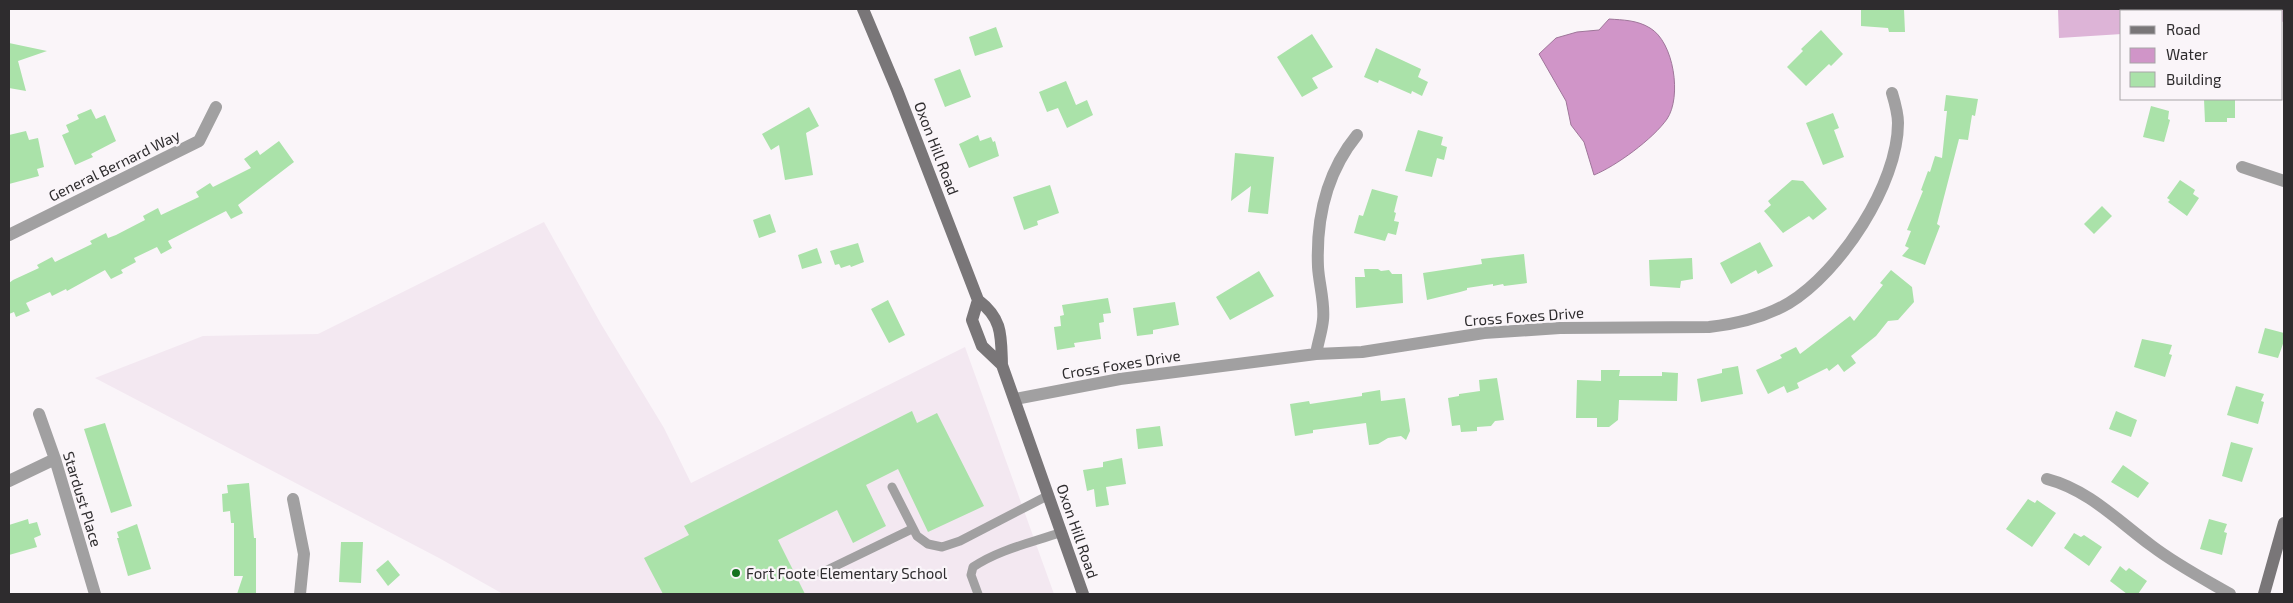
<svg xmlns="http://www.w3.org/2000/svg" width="2293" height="603" viewBox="0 0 2293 603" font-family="'Exo 2',sans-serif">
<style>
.built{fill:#f3e8f1}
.green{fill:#ddb4d7}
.water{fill:#d095c8;stroke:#9f769a}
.building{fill:#aae2a9}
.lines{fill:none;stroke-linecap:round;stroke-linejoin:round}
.lane{stroke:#a1a0a1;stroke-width:9}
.street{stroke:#a1a0a1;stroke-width:12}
.secondary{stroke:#797678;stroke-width:12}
.poi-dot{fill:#14711e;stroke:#faf5f9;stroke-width:2}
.labels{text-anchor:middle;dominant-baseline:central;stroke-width:4.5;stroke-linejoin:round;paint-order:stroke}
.street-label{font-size:15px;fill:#2e2c2e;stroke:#faf5f9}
.poi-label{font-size:15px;fill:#2e2c2e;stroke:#faf5f9;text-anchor:start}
</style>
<rect width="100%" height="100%" fill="#faf5f9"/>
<path class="built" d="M 544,222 L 601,324 L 664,428 L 691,483 L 965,347 L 1054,594 L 503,594 L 439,558 L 95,378 L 203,336 L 318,334 Z"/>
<path class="green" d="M 2058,9 L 2284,9 L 2284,21 L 2282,22 L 2282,11 L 2122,11 L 2122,34 L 2059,38 Z"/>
<path class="water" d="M 1609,19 C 1623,20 1637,20 1650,28 C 1674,42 1682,97 1667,119 C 1653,139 1616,166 1594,175 L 1584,142 L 1571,125 L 1566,101 L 1539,54 L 1556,38 L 1577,32 L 1599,30 Z"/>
<path class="building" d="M 1861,9 L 1904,9 L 1905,32 L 1889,32 L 1888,28 L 1861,26 Z
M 996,27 L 1003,47 L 975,56 L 969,37 Z
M 1821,30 L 1843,54 L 1831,66 L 1829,64 L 1806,86 L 1787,67 L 1803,51 L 1801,49 Z
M 1312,34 L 1333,67 L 1312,78 L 1318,88 L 1302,97 L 1277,57 Z
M 9,43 L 47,51 L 18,61 L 26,91 L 9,88 Z
M 1376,48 L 1421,69 L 1418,77 L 1428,82 L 1422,96 L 1412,91 L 1411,94 L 1379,80 L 1378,83 L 1364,77 Z
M 960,69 L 971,97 L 945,107 L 934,79 Z
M 1066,81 L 1076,105 L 1087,100 L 1093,115 L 1067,128 L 1058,108 L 1047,112 L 1039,92 Z
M 1946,95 L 1978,99 L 1975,116 L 1972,115 L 1968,140 L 1959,139 L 1937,224 L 1940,226 L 1925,265 L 1902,256 L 1909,248 L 1905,246 L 1911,231 L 1907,230 L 1923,191 L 1921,190 L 1928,171 L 1930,172 L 1935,156 L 1942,158 L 1947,111 L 1944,111 Z
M 2204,99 L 2235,99 L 2235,118 L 2227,118 L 2227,122 L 2205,122 Z
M 2151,106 L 2169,111 L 2168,119 L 2170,120 L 2164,142 L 2143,137 Z
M 809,107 L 819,126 L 806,133 L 813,175 L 785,180 L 779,145 L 771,150 L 762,134 Z
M 91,109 L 96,119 L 105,115 L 116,141 L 91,154 L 93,157 L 75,165 L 62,135 L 69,132 L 66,125 L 79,119 L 77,115 Z
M 1833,113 L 1839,128 L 1834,130 L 1844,157 L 1823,165 L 1806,123 Z
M 1418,130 L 1443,137 L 1441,145 L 1447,147 L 1444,160 L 1437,158 L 1432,177 L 1405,171 Z
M 26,131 L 29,140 L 38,138 L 44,167 L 37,169 L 39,176 L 9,184 L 9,135 Z
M 978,135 L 980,141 L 991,137 L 993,142 L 995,141 L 999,156 L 969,168 L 959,144 Z
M 279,141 L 294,162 L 238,205 L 243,213 L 231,219 L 226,211 L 168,241 L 172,248 L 161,254 L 157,247 L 134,258 L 136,262 L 121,270 L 123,273 L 111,279 L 105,270 L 67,291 L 66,289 L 52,296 L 50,292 L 26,303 L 30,311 L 16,317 L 14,312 L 9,314 L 9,283 L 13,280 L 39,268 L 37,265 L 52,257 L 55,262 L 92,244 L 90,241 L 106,233 L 108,238 L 116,235 L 145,220 L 143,216 L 158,208 L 161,215 L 199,197 L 196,192 L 210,183 L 213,187 L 251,168 L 244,159 L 257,150 L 260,155 Z
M 1235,153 L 1274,157 L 1268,214 L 1248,212 L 1251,186 L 1231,201 Z
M 1792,180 L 1803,181 L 1827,209 L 1813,220 L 1809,216 L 1783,233 L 1764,211 L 1771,205 L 1768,201 Z
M 2180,180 L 2195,190 L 2193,194 L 2199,198 L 2187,216 L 2168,202 L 2170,200 L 2167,198 Z
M 1050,185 L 1059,213 L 1037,221 L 1038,225 L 1024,230 L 1013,197 Z
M 1372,189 L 1398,196 L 1394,212 L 1396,213 L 1394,221 L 1399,222 L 1396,235 L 1388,233 L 1385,241 L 1354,233 L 1359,215 L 1363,216 Z
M 2102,206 L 2112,216 L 2094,234 L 2084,224 Z
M 770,214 L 776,232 L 759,238 L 753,220 Z
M 1760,242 L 1773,266 L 1758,274 L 1756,270 L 1731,284 L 1720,263 Z
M 858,243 L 864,262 L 851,267 L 850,265 L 841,268 L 839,264 L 835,265 L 830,251 Z
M 817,248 L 822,263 L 802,269 L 798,255 Z
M 1524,254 L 1527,283 L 1504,286 L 1503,284 L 1493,286 L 1493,284 L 1467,288 L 1467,290 L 1460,292 L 1427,300 L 1423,273 L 1482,264 L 1481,259 Z
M 1692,258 L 1693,279 L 1681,281 L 1680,288 L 1650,286 L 1649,260 Z
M 1364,269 L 1378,269 L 1381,271 L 1389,270 L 1392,274 L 1402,274 L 1403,303 L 1356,308 L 1355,277 L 1365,277 Z
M 1891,270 L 1912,287 L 1914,302 L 1898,320 L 1888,321 L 1876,336 L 1851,356 L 1856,363 L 1844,372 L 1838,364 L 1829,371 L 1827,368 L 1797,383 L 1799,388 L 1787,393 L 1784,386 L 1768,394 L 1756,370 L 1782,358 L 1780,355 L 1796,347 L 1800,354 L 1850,316 L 1854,321 L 1883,285 L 1880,283 Z
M 1259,271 L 1274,296 L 1230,320 L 1216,297 Z
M 1108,298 L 1111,313 L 1103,314 L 1104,322 L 1099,323 L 1101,339 L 1074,343 L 1075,347 L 1057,350 L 1054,327 L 1061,326 L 1060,316 L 1064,315 L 1062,305 Z
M 888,300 L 905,335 L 889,343 L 871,309 Z
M 1175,302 L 1179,325 L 1153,330 L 1153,334 L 1137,336 L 1133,308 Z
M 2265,328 L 2284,333 L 2284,341 L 2278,358 L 2258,353 Z
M 2142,339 L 2172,345 L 2169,354 L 2172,355 L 2165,377 L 2134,367 Z
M 1738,366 L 1743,394 L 1701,402 L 1697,379 L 1722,373 L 1722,369 Z
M 1601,370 L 1620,370 L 1619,376 L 1662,376 L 1662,372 L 1678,373 L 1677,401 L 1619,400 L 1618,420 L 1609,427 L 1597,427 L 1597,418 L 1576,418 L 1577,380 L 1601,381 Z
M 1497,378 L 1504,420 L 1495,421 L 1491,426 L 1477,427 L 1477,431 L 1461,432 L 1460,425 L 1452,426 L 1448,398 L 1459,396 L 1459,394 L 1480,391 L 1479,380 Z
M 2236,386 L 2264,394 L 2261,401 L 2264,402 L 2258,424 L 2227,415 Z
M 1380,390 L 1381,401 L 1405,398 L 1410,431 L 1406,440 L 1401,436 L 1388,438 L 1378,444 L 1369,445 L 1366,423 L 1313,430 L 1313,433 L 1295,436 L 1290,404 L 1309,401 L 1310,404 L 1362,396 L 1362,393 Z
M 912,411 L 917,423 L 937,413 L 984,506 L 928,532 L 898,469 L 866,485 L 886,526 L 853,543 L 837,510 L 778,540 L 805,594 L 663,594 L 644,558 L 689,535 L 684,526 Z
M 2116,411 L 2137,420 L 2131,437 L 2109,429 Z
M 105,423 L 132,506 L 111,513 L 84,429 Z
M 1160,426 L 1163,446 L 1138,449 L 1136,429 Z
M 2231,442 L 2253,448 L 2242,482 L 2222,476 Z
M 1122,458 L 1126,484 L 1106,487 L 1109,505 L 1096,507 L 1094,489 L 1087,491 L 1083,470 L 1103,467 L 1103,462 Z
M 2123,465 L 2149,483 L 2138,498 L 2111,482 Z
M 249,483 L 254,538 L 256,538 L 256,594 L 237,594 L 243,576 L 234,576 L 234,523 L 231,523 L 230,511 L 223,512 L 222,494 L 228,493 L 227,485 Z
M 2028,499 L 2035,503 L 2037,500 L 2056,513 L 2032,547 L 2006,529 Z
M 28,519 L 29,524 L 37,522 L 41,535 L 34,538 L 37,547 L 9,555 L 9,525 Z
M 2209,519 L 2227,524 L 2224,532 L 2227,533 L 2222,555 L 2200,549 Z
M 137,524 L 151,569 L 128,576 L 117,538 L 119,538 L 117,532 Z
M 2074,533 L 2081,537 L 2084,535 L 2102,547 L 2089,566 L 2064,548 Z
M 341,542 L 363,542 L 361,583 L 339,582 Z
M 388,560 L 400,575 L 388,586 L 376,570 Z
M 2120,566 L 2126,571 L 2129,568 L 2147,581 L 2138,594 L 2127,594 L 2110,581 Z"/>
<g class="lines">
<path class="lane" d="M 892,487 L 917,536 L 928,544 L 942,547 L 960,541 L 1049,495
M 821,573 L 912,529
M 978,594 L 971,575 L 973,567 C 1000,549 1031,543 1062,532"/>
<path class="street" d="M 2242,167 L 2284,181
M 9,235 L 199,141 L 216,107
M 1316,354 C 1318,342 1322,331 1323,320 C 1325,303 1319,284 1318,267 C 1316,219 1326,173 1357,135
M 1015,399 L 1120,379 L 1316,354 L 1362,352 L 1484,333 L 1560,328 L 1709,327 C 1737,324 1765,317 1789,303 C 1840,272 1898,184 1898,123 C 1898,113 1895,103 1892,93
M 39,414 L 55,459 L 95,594
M 2047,479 C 2089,490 2118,521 2152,546 C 2177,565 2204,579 2230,594
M 9,481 L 55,459
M 293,499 L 304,554 L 300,594"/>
<path class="secondary" d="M 863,9 L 897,90 L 978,300 C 1003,319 1001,336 1002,365 L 1083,594
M 978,300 L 972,320 L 982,346 L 1002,365
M 2264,594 L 2284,523"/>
</g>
<circle class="poi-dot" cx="736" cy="573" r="5"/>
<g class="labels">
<g class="street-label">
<text transform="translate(937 148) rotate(69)">Oxon Hill Road</text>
<text transform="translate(114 165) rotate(-26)">General Bernard Way</text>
<text transform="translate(1524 316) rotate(-4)">Cross Foxes Drive</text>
<text transform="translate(1121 364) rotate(-9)">Cross Foxes Drive</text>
<text transform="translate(83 499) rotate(73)">Stardust Place</text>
<text transform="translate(1078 531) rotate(71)">Oxon Hill Road</text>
</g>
<g class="poi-label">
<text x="746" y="573">Fort Foote Elementary School</text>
</g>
</g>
<rect width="2293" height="603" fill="none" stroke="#2e2c2e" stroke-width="20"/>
<rect x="2120" y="10" width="162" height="90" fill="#faf5f9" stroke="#a8a5a8"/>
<rect x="2130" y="26" width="25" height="8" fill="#797678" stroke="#a8a5a8"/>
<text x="2166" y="35" font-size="15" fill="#2e2c2e">Road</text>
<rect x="2130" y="48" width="25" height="15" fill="#d095c8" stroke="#a8a5a8"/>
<text x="2166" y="60" font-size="15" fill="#2e2c2e">Water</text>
<rect x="2130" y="72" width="25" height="15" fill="#aae2a9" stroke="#a8a5a8"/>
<text x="2166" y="85" font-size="15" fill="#2e2c2e">Building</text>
</svg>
